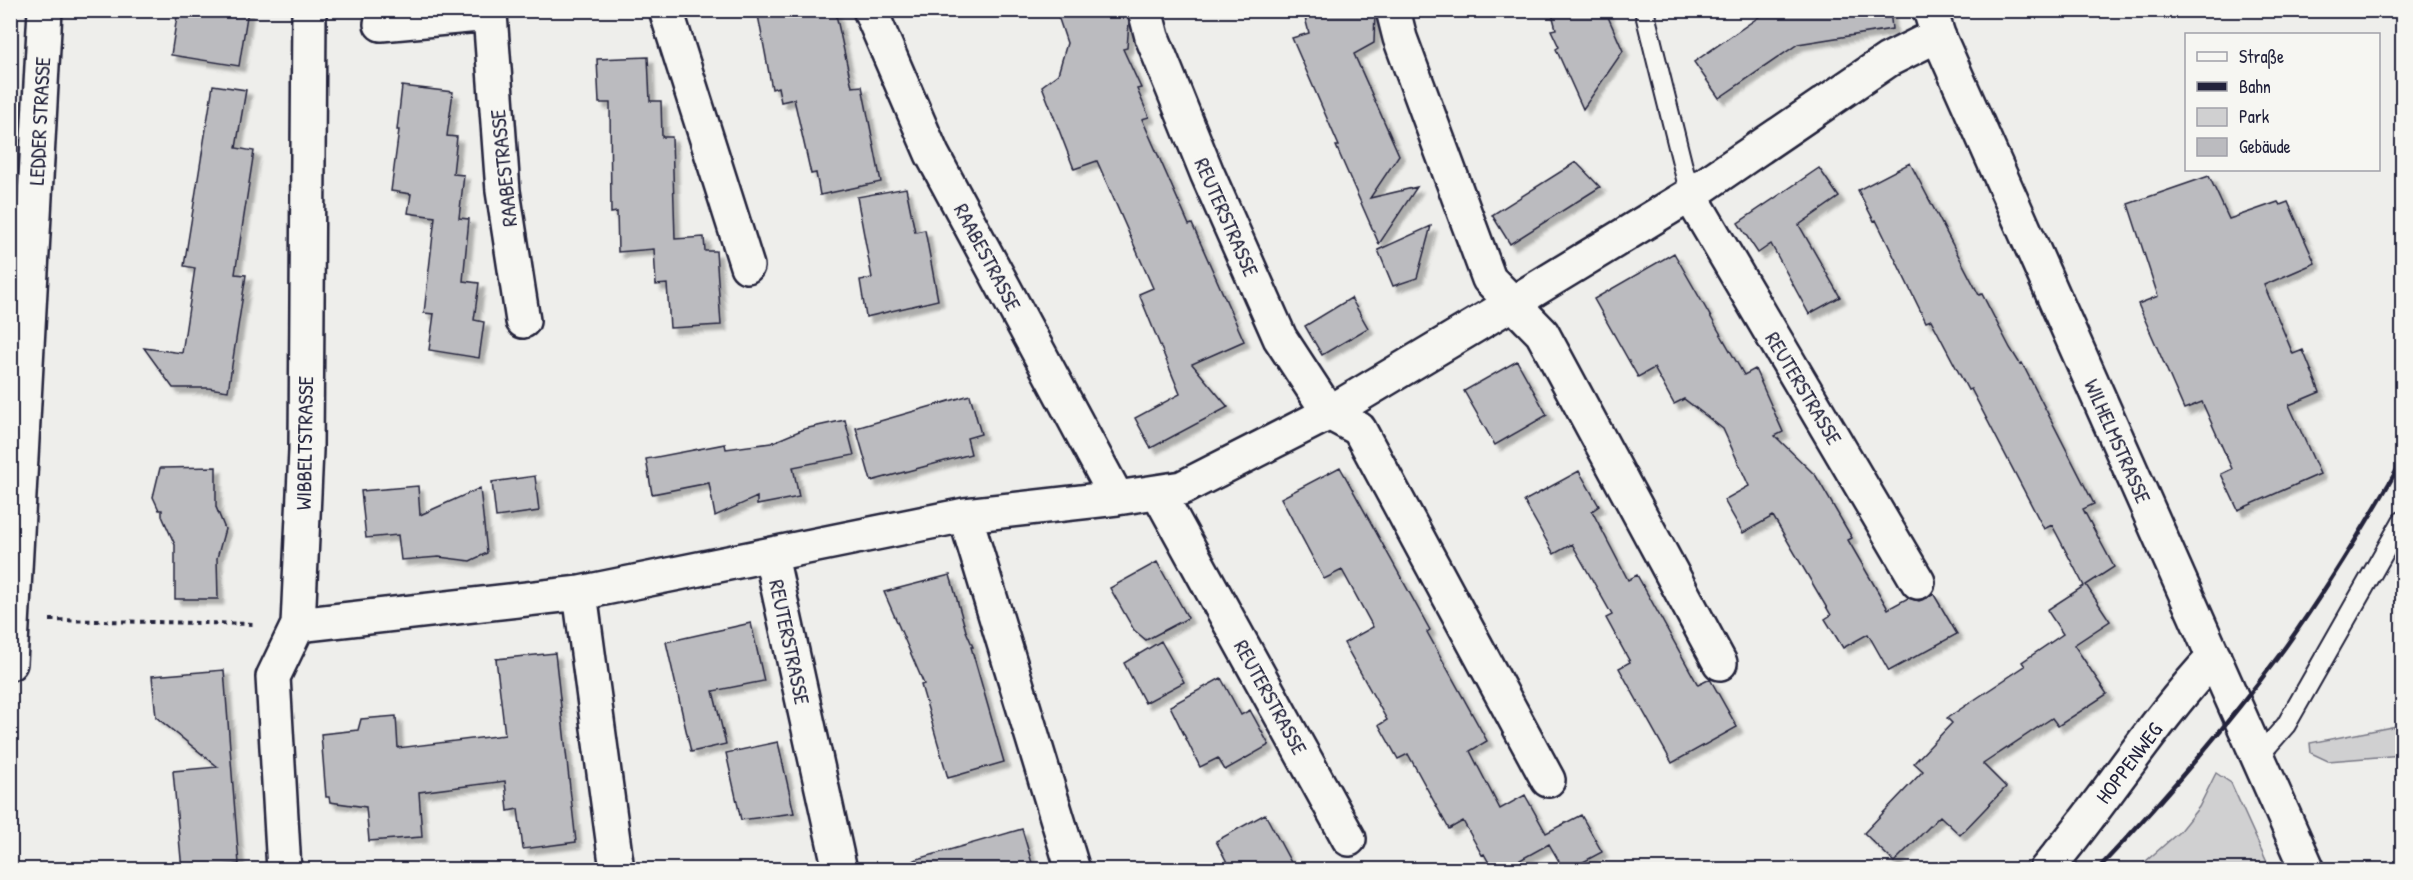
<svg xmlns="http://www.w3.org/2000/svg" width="2413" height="880" viewBox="0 0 2413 880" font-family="'Patrick Hand',sans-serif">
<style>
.green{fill:#d0d0d1;stroke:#797986;stroke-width:1.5}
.building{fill:#bbbbbf;stroke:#22223b;stroke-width:1.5;filter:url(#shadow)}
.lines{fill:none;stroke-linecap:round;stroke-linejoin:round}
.lane-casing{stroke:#22223b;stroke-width:22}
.street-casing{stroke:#22223b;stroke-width:38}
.secondary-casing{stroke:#22223b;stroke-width:38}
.path{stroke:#22223b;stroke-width:4;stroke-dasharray:4.5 4.5;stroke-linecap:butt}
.lane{stroke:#f6f6f2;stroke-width:18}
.street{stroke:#f6f6f2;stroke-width:33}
.secondary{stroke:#f6f6f2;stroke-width:33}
.rail{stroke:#22223b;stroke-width:4.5}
.labels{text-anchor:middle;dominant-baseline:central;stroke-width:6;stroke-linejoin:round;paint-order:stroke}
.street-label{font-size:21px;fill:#22223b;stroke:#f6f6f2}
</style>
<defs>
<filter id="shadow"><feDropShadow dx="5.5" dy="5.5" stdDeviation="1.5" flood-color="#0004"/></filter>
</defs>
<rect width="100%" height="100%" fill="#eeeeeb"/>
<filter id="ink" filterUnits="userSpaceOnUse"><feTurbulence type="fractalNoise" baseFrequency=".0167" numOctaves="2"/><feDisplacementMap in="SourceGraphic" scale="12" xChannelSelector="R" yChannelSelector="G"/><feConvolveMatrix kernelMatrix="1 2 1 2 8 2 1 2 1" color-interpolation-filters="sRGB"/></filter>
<g filter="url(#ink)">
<path class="green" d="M 2402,725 L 2402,755 L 2328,761 L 2311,753 L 2310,743 Z
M 2216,773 L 2231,783 L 2270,869 L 2137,869 L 2179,832 L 2199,807 Z"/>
<path class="building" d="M 178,10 L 248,10 L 239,66 L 171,55 Z
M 757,10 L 835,10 L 852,87 L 862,86 L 881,182 L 820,195 L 816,173 L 811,174 L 794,99 L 781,102 L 778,87 L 772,89 Z
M 1056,10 L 1127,10 L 1129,22 L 1127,48 L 1123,49 L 1141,88 L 1137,89 L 1149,117 L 1142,119 L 1189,225 L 1192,224 L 1244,341 L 1192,364 L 1228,407 L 1151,448 L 1135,418 L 1180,394 L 1139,294 L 1153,288 L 1097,161 L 1074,169 L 1042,86 L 1058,74 L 1067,43 Z
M 1303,10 L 1375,10 L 1374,43 L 1354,54 L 1399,155 L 1370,198 L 1417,187 L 1379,244 L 1336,146 L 1339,146 L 1292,38 L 1309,33 Z
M 1551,10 L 1605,10 L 1623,51 L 1583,109 L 1556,49 L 1559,47 L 1551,30 L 1556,29 Z
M 1769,10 L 1890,10 L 1892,29 L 1798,44 L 1719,98 L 1694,62 Z
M 648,57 L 650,101 L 661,101 L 662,137 L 672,137 L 675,239 L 704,237 L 705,251 L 716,251 L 721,325 L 670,328 L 667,284 L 656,285 L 654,249 L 618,252 L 617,212 L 611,213 L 610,103 L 599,103 L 597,59 Z
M 213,85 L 246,90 L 236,148 L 254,151 L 235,274 L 246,275 L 228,391 L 208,388 L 173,388 L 144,348 L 182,353 L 195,268 L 184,266 Z
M 402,86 L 453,92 L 447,136 L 457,137 L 453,174 L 464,175 L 459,218 L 469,219 L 463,281 L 479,283 L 474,320 L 484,322 L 479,358 L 429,350 L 434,314 L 424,313 L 435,217 L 408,213 L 411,194 L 391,191 L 399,130 L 397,130 Z
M 1576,162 L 1600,187 L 1510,244 L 1492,215 Z
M 1910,163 L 1979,295 L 1982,294 L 2010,348 L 2020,364 L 2022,363 L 2094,504 L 2083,509 L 2114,567 L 2086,585 L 2110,621 L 2074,645 L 2107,694 L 2058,726 L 2052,718 L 1983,764 L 2006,787 L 1960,835 L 1940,816 L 1894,862 L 1864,833 L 1923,771 L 1914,763 L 1952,723 L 1947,718 L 2025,666 L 2022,662 L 2063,634 L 2047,610 L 2084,586 L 2052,525 L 2044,529 L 1971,389 L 1968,390 L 1931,320 L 1926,322 L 1876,220 L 1874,221 L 1858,190 Z
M 1819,168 L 1839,197 L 1799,225 L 1840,297 L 1809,314 L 1771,244 L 1758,253 L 1738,223 Z
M 2209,176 L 2229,219 L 2278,202 L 2280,205 L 2288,202 L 2315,263 L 2264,285 L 2293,354 L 2303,350 L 2320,392 L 2289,405 L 2320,474 L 2238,510 L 2221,474 L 2232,469 L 2202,402 L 2184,409 L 2138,304 L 2158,296 L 2128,204 Z
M 906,188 L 915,232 L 925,230 L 938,300 L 866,317 L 860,280 L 872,278 L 857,197 Z
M 1431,226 L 1417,278 L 1393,286 L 1378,250 Z
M 1674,253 L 1744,375 L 1755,369 L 1783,432 L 1775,436 L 1816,476 L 1852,538 L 1848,540 L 1888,609 L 1908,598 L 1919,601 L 1927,598 L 1933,593 L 1957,634 L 1889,671 L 1868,634 L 1843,648 L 1825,619 L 1831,615 L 1773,516 L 1743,533 L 1724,500 L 1749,486 L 1723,429 L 1684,399 L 1674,404 L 1654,368 L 1638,377 L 1594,299 Z
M 1351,298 L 1368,328 L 1322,355 L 1305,326 Z
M 1517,361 L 1547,415 L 1495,445 L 1464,391 Z
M 970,395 L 981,434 L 967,438 L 971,454 L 871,481 L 856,428 Z
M 845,420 L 854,455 L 793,467 L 799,497 L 757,505 L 757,497 L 715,516 L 709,483 L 652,494 L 646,459 L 725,444 L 726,449 L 771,443 L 804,429 Z
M 216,467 L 216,507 L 225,529 L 217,558 L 218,599 L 175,599 L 175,545 L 162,516 L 162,510 L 159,510 L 153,497 L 160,468 Z
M 1340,467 L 1430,630 L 1427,632 L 1487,741 L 1470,751 L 1500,809 L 1525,795 L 1546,833 L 1581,815 L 1602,852 L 1568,870 L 1564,870 L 1549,844 L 1502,870 L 1493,870 L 1484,854 L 1482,855 L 1463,821 L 1449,829 L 1408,754 L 1398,759 L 1379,725 L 1387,720 L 1344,643 L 1373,627 L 1342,570 L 1324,579 L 1281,498 Z
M 1579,471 L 1599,506 L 1592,511 L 1628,580 L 1637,575 L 1698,685 L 1710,679 L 1737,727 L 1672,763 L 1619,668 L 1630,662 L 1606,618 L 1612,615 L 1572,544 L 1554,554 L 1524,501 Z
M 535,476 L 539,511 L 496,517 L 492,482 Z
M 418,486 L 420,515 L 480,488 L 487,553 L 470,561 L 439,557 L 401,560 L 398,535 L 366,538 L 361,491 Z
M 1157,562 L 1188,618 L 1146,640 L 1134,630 L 1110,588 Z
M 950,575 L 966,631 L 973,647 L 971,647 L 1004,762 L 948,778 L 921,685 L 924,684 L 884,592 Z
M 751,623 L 764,681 L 713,691 L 726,744 L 691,752 L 666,642 Z
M 1161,641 L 1184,682 L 1145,703 L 1124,663 Z
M 555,653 L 576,842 L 523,849 L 518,809 L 508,811 L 505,781 L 419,792 L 422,837 L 369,841 L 366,807 L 330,802 L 329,797 L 326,797 L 321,734 L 358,730 L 361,719 L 396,716 L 398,748 L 505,735 L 496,659 Z
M 224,670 L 239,864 L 222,866 L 223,870 L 182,870 L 173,771 L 218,767 L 156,717 L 152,676 Z
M 1221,678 L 1241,715 L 1250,710 L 1269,745 L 1225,770 L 1218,758 L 1200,767 L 1170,706 Z
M 778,742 L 794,813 L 741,820 L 726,753 Z
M 1265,814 L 1295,870 L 1231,870 L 1216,841 Z
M 1022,829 L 1034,870 L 915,870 L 914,860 Z"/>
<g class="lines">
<defs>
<path id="lane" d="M 1644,10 L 1690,195
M 2258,757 L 2286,725 L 2402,521"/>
<path id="street" d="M 666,10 L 747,266
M 870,10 L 932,154 L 1117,498
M 1145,10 L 1152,37 L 1207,173 L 1280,338 L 1329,413 L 1359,429 L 1548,780
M 1393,10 L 1400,38 L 1489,279 L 1542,333 L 1720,663
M 1930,10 L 1938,35 L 2308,870
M 381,24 L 490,14 L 503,191 L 523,321
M 1690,195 L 1918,582
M 1158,492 L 1349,839
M 965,515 L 1073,870
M 771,556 L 840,870
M 580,593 L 617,870
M 298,625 L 580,593 L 965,515 L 1117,498 L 1182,488 L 1329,413 L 1511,304 L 1690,195 L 1888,60 L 1938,35
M 284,870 L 273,677 L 298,625 L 306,450 L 309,10
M 2046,870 C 2105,801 2152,723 2214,657"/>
<path id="secondary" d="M 10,663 L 45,10"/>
</defs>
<use href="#lane" class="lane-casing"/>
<use href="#street" class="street-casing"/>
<use href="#secondary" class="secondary-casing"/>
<path class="path" d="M 50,620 L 255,624"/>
<use href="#lane" class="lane"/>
<use href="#street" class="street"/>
<use href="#secondary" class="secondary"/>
<path class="rail" d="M 2097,870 C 2164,799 2228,725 2286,646 C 2328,587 2366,524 2402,461"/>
</g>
</g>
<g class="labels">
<g class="street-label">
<text transform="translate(39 121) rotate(-87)">LEDDER STRASSE</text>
<text transform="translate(503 168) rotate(-96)">RAABESTRASSE</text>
<text transform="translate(1227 217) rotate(66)">REUTERSTRASSE</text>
<text transform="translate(988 257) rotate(62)">RAABESTRASSE</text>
<text transform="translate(1804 388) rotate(59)">REUTERSTRASSE</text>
<text transform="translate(2118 441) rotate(66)">WILHELMSTRASSE</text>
<text transform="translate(304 443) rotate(-89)">WIBBELTSTRASSE</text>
<text transform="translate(790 642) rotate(78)">REUTERSTRASSE</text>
<text transform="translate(1271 697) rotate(61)">REUTERSTRASSE</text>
<text transform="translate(2129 763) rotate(-53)">HOPPENWEG</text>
</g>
</g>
<rect width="2413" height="880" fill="none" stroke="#f6f6f2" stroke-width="36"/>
<rect x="18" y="18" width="2377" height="844" fill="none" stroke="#22223b" stroke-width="2" filter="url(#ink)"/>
<rect x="2185" y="33" width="195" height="138" fill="#f6f6f2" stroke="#a1a1a9" stroke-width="1.5"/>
<rect x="2197" y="52" width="30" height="9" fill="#f6f6f2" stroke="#a1a1a9" stroke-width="1.5"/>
<text x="2239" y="63" font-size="18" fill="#22223b">Straße</text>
<rect x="2197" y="82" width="30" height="9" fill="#22223b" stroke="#a1a1a9" stroke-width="1.5"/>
<text x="2239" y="93" font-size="18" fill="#22223b">Bahn</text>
<rect x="2197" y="108" width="30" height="18" fill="#d0d0d1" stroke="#a1a1a9" stroke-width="1.5"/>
<text x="2239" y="123" font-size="18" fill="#22223b">Park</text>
<rect x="2197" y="138" width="30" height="18" fill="#bbbbbf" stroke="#a1a1a9" stroke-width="1.5"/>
<text x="2239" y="153" font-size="18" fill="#22223b">Gebäude</text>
</svg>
